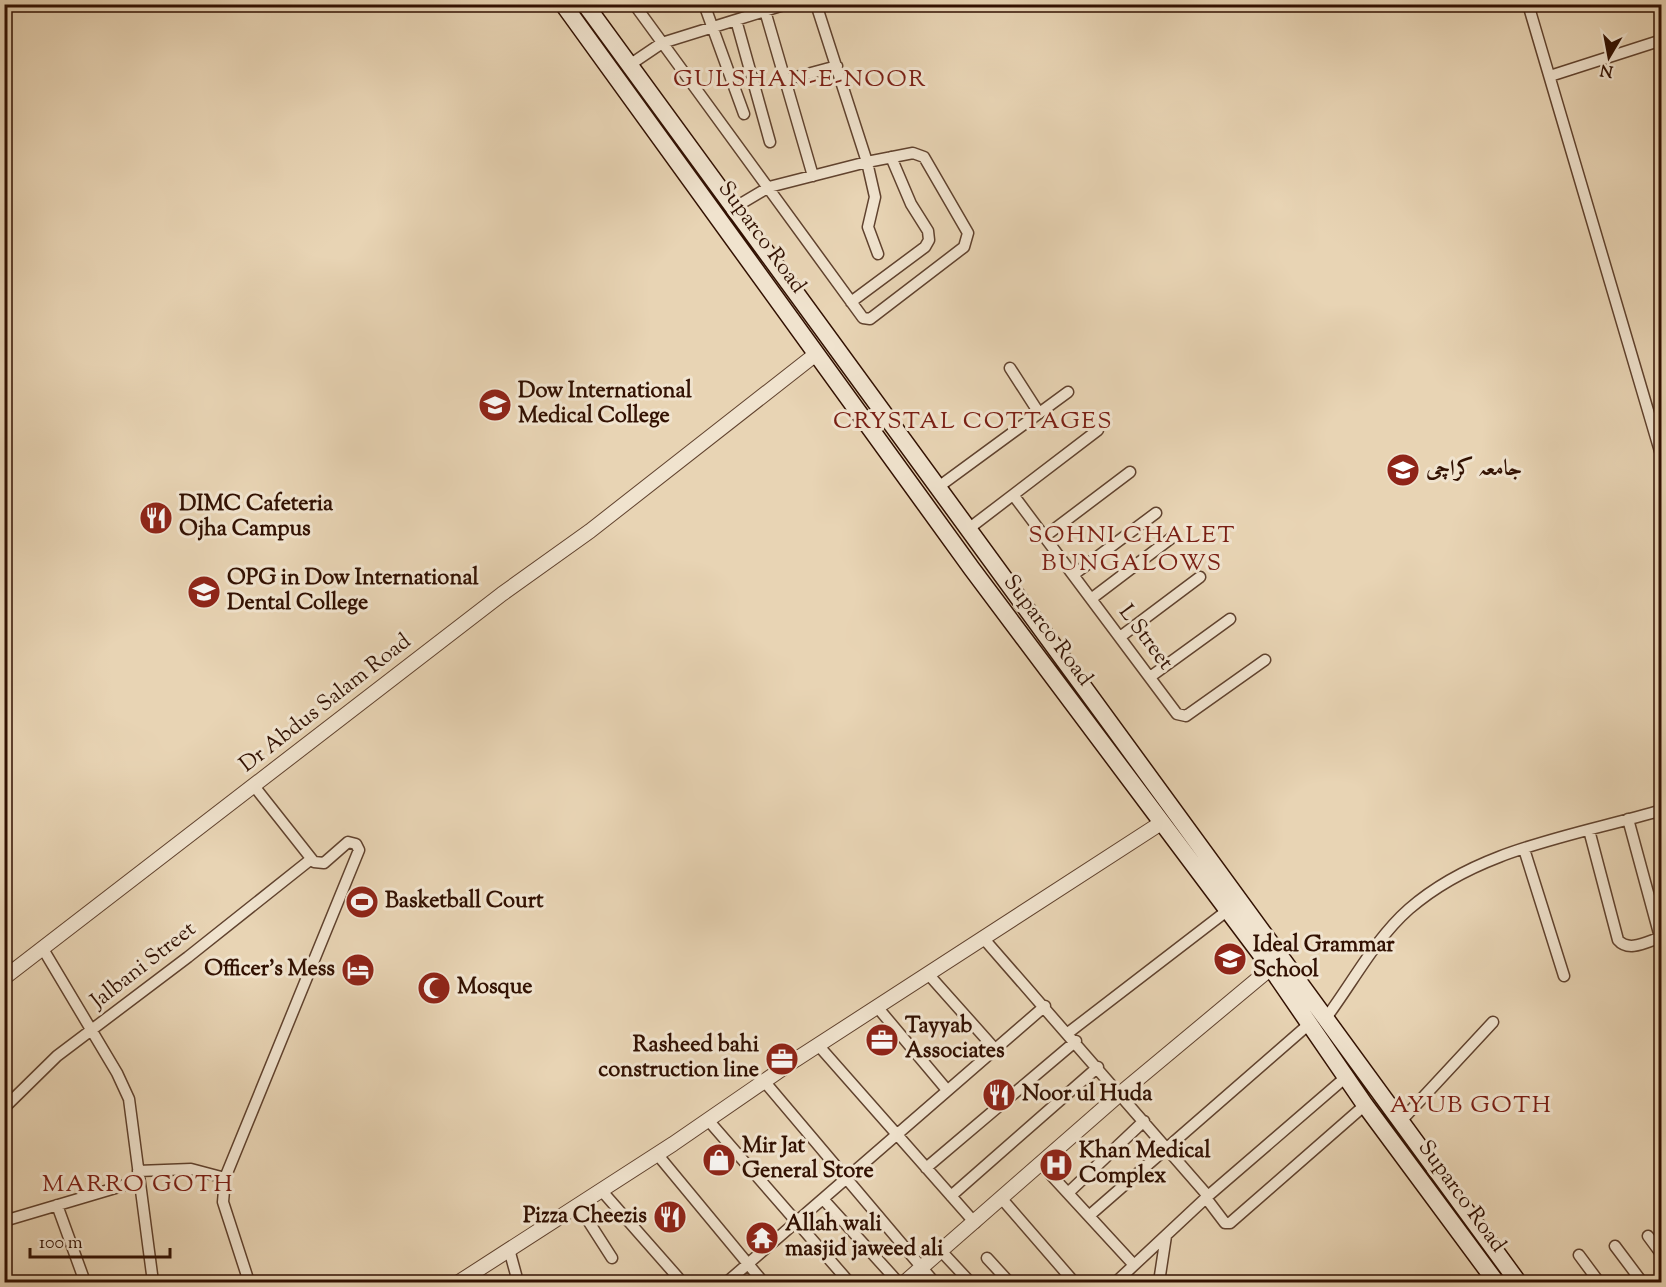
<svg xmlns="http://www.w3.org/2000/svg" width="1666" height="1287" viewBox="0 0 1666 1287" font-family="'Sorts Mill Goudy',Amiri,serif">
<style>
.lines{fill:none;stroke-linecap:round;stroke-linejoin:round}
.minor-casing{stroke:#60422e;stroke-width:13}
.tertiary-casing{stroke:#60422e;stroke-width:16}
.secondary-casing{stroke:#321102;stroke-width:19}
.minor{stroke:#f0e3ce;stroke-width:10}
.tertiary{stroke:#f0e3ce;stroke-width:14}
.secondary{stroke:#f0e3ce;stroke-width:16}
.labels{text-anchor:middle;dominant-baseline:central;stroke-width:6;stroke-linejoin:round;paint-order:stroke}
.street-label{font-size:22px;fill:#321102;stroke:#f0e3ce}
.poi-label{font-size:22px;font-weight:bold;fill:#321102;stroke:#f0e3ce;text-anchor:start}
.neighbourhood-label{font-size:24px;letter-spacing:1.5px;fill:#7a1f14;stroke:#f0e3ce}
</style>
<rect width="100%" height="100%" fill="#e8d4b4"/>
<filter id="stains"><feTurbulence type="fractalNoise" baseFrequency=".00333" numOctaves="4"/><feColorMatrix values="0 0 0 0 .2 0 0 0 0 .09 0 0 0 0 .02 0 0 0 .5 -.17"/></filter>
<radialGradient id="worn" r=".72"><stop offset=".6" stop-color="#630" stop-opacity="0"/><stop offset="1" stop-color="#630" stop-opacity=".3"/></radialGradient>
<g class="lines">
<defs>
<path id="minor" d="M 634,4 L 863,318 L 870,319 L 964,247 L 968,233 L 924,157 L 913,153 L 867,162 L 769,187 L 732,209
M 704,4 L 744,114
M 763,4 L 813,176
M 816,4 L 867,162 L 875,197 L 868,227 L 878,254
M 1528,4 L 1662,458
M 736,20 L 770,142
M 628,66 L 662,43 L 787,4
M 1550,76 L 1662,40
M 785,80 L 837,66
M 851,302 L 925,247 L 929,240 L 928,231 L 911,204 L 891,157
M 1010,368 L 1039,413
M 937,488 L 1068,392
M 1014,496 L 1177,714 L 1186,716 L 1265,660
M 967,530 L 1098,430
M 1044,537 L 1130,472
M 1073,575 L 1156,513
M 1091,599 L 1174,536
M 1120,637 L 1200,577
M 1150,677 L 1230,619
M 1628,819 L 1660,937
M 1589,830 L 1618,940 C 1629,953 1648,941 1662,937
M 1524,849 L 1564,976
M 984,939 L 1208,1196
M 43,949 L 117,1073 L 129,1099 L 153,1282
M 929,975 L 995,1049
M 878,1008 L 947,1090
M 1326,1018 C 1353,982 1375,939 1409,909 C 1479,848 1575,836 1662,810
M 1068,1033 L 1228,910
M 818,1045 L 975,1223
M 764,1081 L 934,1282
M 4,1108 L 57,1056 L 188,957 L 310,860
M 708,1120 L 849,1282
M 1401,1121 L 1493,1022
M 657,1154 L 763,1282
M 1041,1164 L 1134,1265
M 926,1168 L 1076,1041
M 138,1171 L 191,1169 L 225,1178
M 601,1190 L 682,1282
M 1068,1193 L 1144,1121
M 951,1196 L 1098,1067
M 1206,1198 L 1225,1223 L 1230,1223 L 1365,1105
M 823,1199 L 898,1282
M 1002,1199 L 1074,1282
M 57,1205 L 85,1282
M 578,1205 L 612,1258
M 1090,1215 L 1308,1025
M 4,1221 L 139,1181
M 1648,1236 L 1662,1255
M 1615,1246 L 1642,1282
M 509,1249 L 518,1282
M 942,1252 L 970,1282
M 1579,1255 L 1599,1282
M 987,1258 L 1009,1282
M 249,1282 L 223,1202 L 225,1178 L 359,850 L 356,844 L 348,842 L 324,863 L 314,862 L 254,786
M 727,1282 L 1045,1006
M 1116,1282 L 1208,1196 L 1346,1077
M 1159,1282 L 1166,1236"/>
<path id="tertiary" d="M 4,978 L 502,594 L 590,531 L 816,354
M 459,1282 L 673,1144 L 795,1060 L 1161,823
M 905,1282 L 1121,1093 L 1271,968"/>
<path id="secondary" d="M 563,4 L 972,569 L 1271,968 L 1365,1105 L 1496,1282
M 585,4 L 1518,1282"/>
</defs>
<use href="#minor" class="minor-casing"/>
<use href="#tertiary" class="tertiary-casing"/>
<use href="#secondary" class="secondary-casing"/>
<use href="#minor" class="minor"/>
<use href="#tertiary" class="tertiary"/>
<use href="#secondary" class="secondary"/>
</g>
<defs>
<symbol id="university-disc" viewBox="-11 -11 22 22"><circle r="9.5" fill="#8f2418" stroke="#f0e3ce"/><path d="M0-5L7-2L0 1L-7-2ZM-4 1L0 2.5L4 1V4Q0 6-4 4Z" fill="#fff"/></symbol>
<symbol id="restaurant-disc" viewBox="-11 -11 22 22"><circle r="9.5" fill="#8f2418" stroke="#f0e3ce"/><path d="M-5-6h1v4h1v-4h1v4h1v-4h1v5L-1.5 .5V6h-2V.5L-5-1ZM5-6V6H3V1.5H1.5Q1.5-4 5-6Z" fill="#fff"/></symbol>
<symbol id="stadium-disc" viewBox="-11 -11 22 22"><circle r="9.5" fill="#8f2418" stroke="#f0e3ce"/><path d="M0-5a6.5 5 0 1 0 0 10a6.5 5 0 1 0 0-10ZM-3.5-1.8h7v3.6h-7Z" fill="#fff"/></symbol>
<symbol id="school-disc" viewBox="-11 -11 22 22"><circle r="9.5" fill="#8f2418" stroke="#f0e3ce"/><path d="M0-5L7-2L0 1L-7-2ZM-4 1L0 2.5L4 1V4Q0 6-4 4Z" fill="#fff"/></symbol>
<symbol id="hotel-disc" viewBox="-11 -11 22 22"><circle r="9.5" fill="#8f2418" stroke="#f0e3ce"/><path d="M-6-4.5h1.5V1H6V5H4.5V3h-9V5H-6ZM-4 0a1.8 1.8 0 1 1 3.6 0ZM.5 0V-2.5h3Q6-2.5 6 0Z" fill="#fff"/></symbol>
<symbol id="mosque-disc" viewBox="-11 -11 22 22"><circle r="9.5" fill="#8f2418" stroke="#f0e3ce"/><path d="M3.5-4.9A6 6 0 1 0 3.5 4.9A5 5 0 1 1 3.5-4.9Z" fill="#fff"/></symbol>
<symbol id="office-disc" viewBox="-11 -11 22 22"><circle r="9.5" fill="#8f2418" stroke="#f0e3ce"/><path d="M-6-3h4V-5.5h4V-3h4V5H-6ZM-1-4.5V-3h2v-1.5ZM-6 0V1H6V0Z" fill="#fff"/></symbol>
<symbol id="shop-disc" viewBox="-11 -11 22 22"><circle r="9.5" fill="#8f2418" stroke="#f0e3ce"/><path d="M-5-2.5h2.3a2.7 3.5 0 0 1 5.4 0H5L5.5 6h-11ZM-1.5-2.5h3a1.5 2.3 0 0 0-3 0Z" fill="#fff"/></symbol>
<symbol id="hospital-disc" viewBox="-11 -11 22 22"><circle r="9.5" fill="#8f2418" stroke="#f0e3ce"/><path d="M-5-5h3v3.5h4V-5h3V5h-3V1.5h-4V5h-3Z" fill="#fff"/></symbol>
<symbol id="temple-disc" viewBox="-11 -11 22 22"><circle r="9.5" fill="#8f2418" stroke="#f0e3ce"/><path d="M0-6L5-2H3V0L6.5 2.5H4V6H1.5V3h-3V6H-4V2.5H-6.5L-3 0V-2H-5Z" fill="#fff"/></symbol>
</defs>
<g fill-rule="evenodd">
<use href="#university-disc" x="476" y="386" width="38" height="38"/>
<use href="#university-disc" x="1384" y="451" width="38" height="38"/>
<use href="#restaurant-disc" x="137" y="499" width="38" height="38"/>
<use href="#university-disc" x="185" y="573" width="38" height="38"/>
<use href="#stadium-disc" x="343" y="883" width="38" height="38"/>
<use href="#school-disc" x="1211" y="940" width="38" height="38"/>
<use href="#hotel-disc" x="339" y="951" width="38" height="38"/>
<use href="#mosque-disc" x="415" y="969" width="38" height="38"/>
<use href="#office-disc" x="863" y="1021" width="38" height="38"/>
<use href="#office-disc" x="763" y="1040" width="38" height="38"/>
<use href="#restaurant-disc" x="980" y="1076" width="38" height="38"/>
<use href="#shop-disc" x="700" y="1141" width="38" height="38"/>
<use href="#hospital-disc" x="1037" y="1146" width="38" height="38"/>
<use href="#restaurant-disc" x="651" y="1198" width="38" height="38"/>
<use href="#temple-disc" x="743" y="1219" width="38" height="38"/>
</g>
<g class="labels">
<g class="street-label">
<text transform="translate(761 238) rotate(54)">Suparco Road</text>
<text transform="translate(1047 631) rotate(53)">Suparco Road</text>
<text transform="translate(1145 638) rotate(53)">L Street</text>
<text transform="translate(326 704) rotate(-38)">Dr Abdus Salam Road</text>
<text transform="translate(144 966) rotate(-38)">Jalbani Street</text>
<text transform="translate(1461 1197) rotate(54)">Suparco Road</text>
</g>
<g class="poi-label">
<text x="518" y="392">Dow International<tspan x="518" dy="25">Medical College</tspan></text>
<text x="1426" y="470">جامعہ کراچی</text>
<text x="179" y="505">DIMC Cafeteria<tspan x="179" dy="25">Ojha Campus</tspan></text>
<text x="227" y="579">OPG in Dow International<tspan x="227" dy="25">Dental College</tspan></text>
<text x="385" y="902">Basketball Court</text>
<text x="1253" y="946">Ideal Grammar<tspan x="1253" dy="25">School</tspan></text>
<text x="335" y="970" text-anchor="end">Officer's Mess</text>
<text x="457" y="988">Mosque</text>
<text x="905" y="1027">Tayyab<tspan x="905" dy="25">Associates</tspan></text>
<text x="759" y="1046" text-anchor="end">Rasheed bahi<tspan x="759" dy="25">construction line</tspan></text>
<text x="1022" y="1095">Noor ul Huda</text>
<text x="742" y="1147">Mir Jat<tspan x="742" dy="25">General Store</tspan></text>
<text x="1079" y="1152">Khan Medical<tspan x="1079" dy="25">Complex</tspan></text>
<text x="647" y="1217" text-anchor="end">Pizza Cheezis</text>
<text x="785" y="1225">Allah wali<tspan x="785" dy="25">masjid jaweed ali</tspan></text>
</g>
<g class="neighbourhood-label">
<text x="800" y="80">GULSHAN-E-NOOR</text>
<text x="973" y="422">CRYSTAL COTTAGES</text>
<text x="1132" y="536">SOHNI CHALET<tspan x="1132" dy="28">BUNGALOWS</tspan></text>
<text x="1471" y="1106">AYUB GOTH</text>
<text x="138" y="1185">MARRO GOTH</text>
</g>
</g>
<rect width="1666" height="1287" fill="none" stroke="#e8d4b4" stroke-width="24"/>
<rect x="6" y="6" width="1654" height="1275" fill="none" stroke="#321102" stroke-width="3"/>
<rect x="12" y="12" width="1642" height="1263" fill="none" stroke="#321102" stroke-width="1.5"/>
<g transform="translate(1609 57) rotate(190)" stroke="#f0e3ce" stroke-width="4.5" paint-order="stroke">
<path d="M0-4.5L10 22L0 15L-10 22Z" fill="#321102"/>
<text y="-9" font-size="16" font-weight="bold" text-anchor="middle" fill="#321102">N</text>
</g>
<path d="M30 1248v9h140v-9" fill="none" stroke="#321102" stroke-width="3"/>
<text x="39" y="1248" font-size="18" fill="#321102" stroke="#f0e3ce" stroke-width="4.5" paint-order="stroke">100 m</text>
<rect width="100%" height="100%" filter="url(#stains)"/>
<rect width="100%" height="100%" fill="url(#worn)"/>
</svg>
